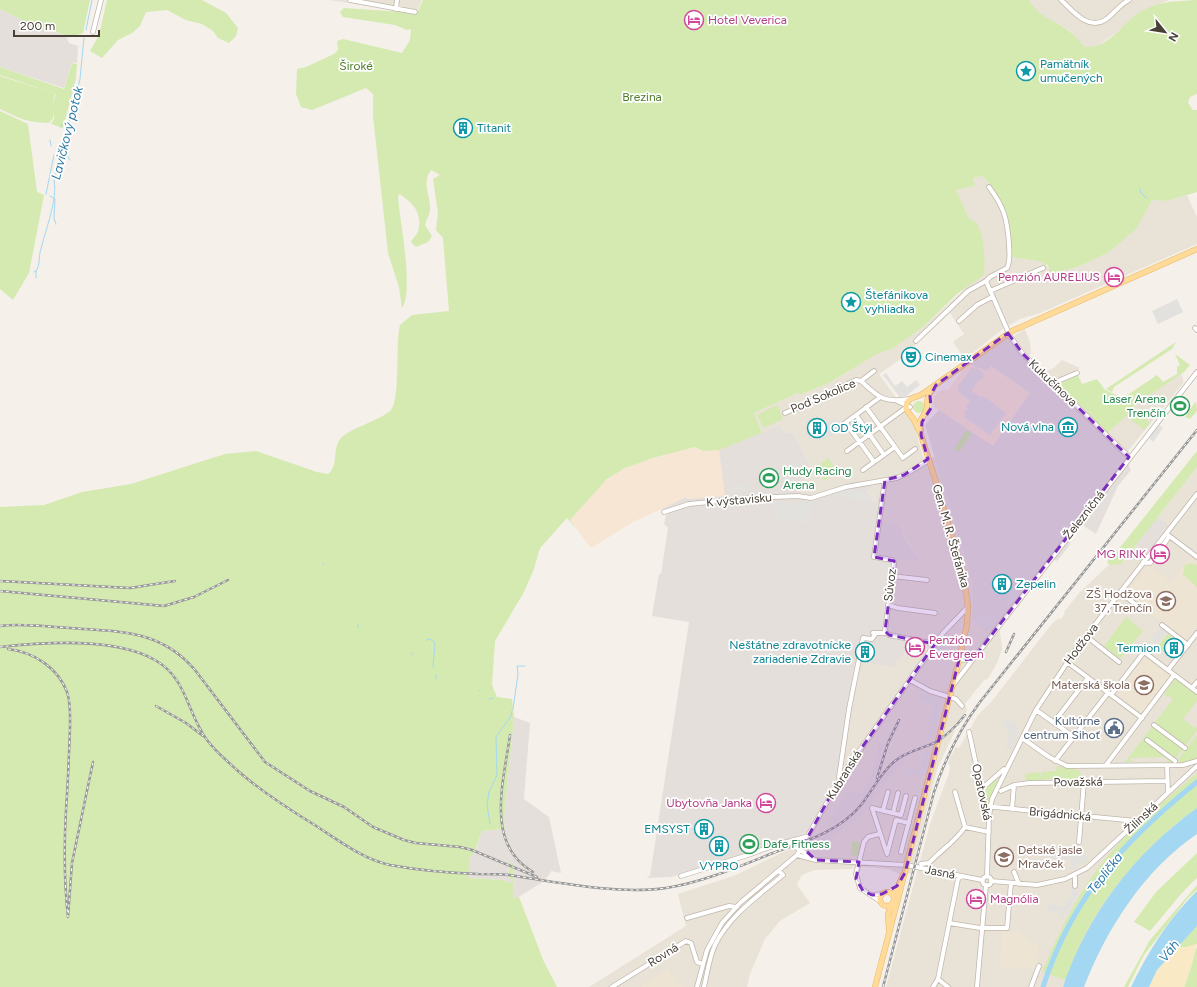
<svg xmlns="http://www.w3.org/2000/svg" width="1197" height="987" viewBox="0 0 1197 987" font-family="Figtree,sans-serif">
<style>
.residential{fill:#e9e2d7}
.commercial{fill:#f7e6d4}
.industrial{fill:#e4dfda}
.education{fill:#eee4d3}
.green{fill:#d4eab1}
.sand{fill:#f9eac5}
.parking{fill:#e3e1de}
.water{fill:#a4d8f2}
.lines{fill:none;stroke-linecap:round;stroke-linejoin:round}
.stream{stroke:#a4d8f2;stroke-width:1}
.river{stroke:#a4d8f2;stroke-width:5}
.minor-casing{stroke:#c1b7ab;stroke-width:5.5}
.major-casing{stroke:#e7b765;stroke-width:6}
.minor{stroke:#fff;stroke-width:4}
.major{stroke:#ffda98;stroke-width:5}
.rail-casing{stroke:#989898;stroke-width:2.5}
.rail{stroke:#fff;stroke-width:1;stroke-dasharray:3;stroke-linecap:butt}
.major-bridge-casing{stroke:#e7b765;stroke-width:6;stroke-linecap:butt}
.major-bridge{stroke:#ffda98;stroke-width:5}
.marked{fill:#7b2cbf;fill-opacity:0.2;stroke:#7b2cbf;stroke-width:3;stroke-dasharray:8 5;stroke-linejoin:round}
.labels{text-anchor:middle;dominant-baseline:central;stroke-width:3.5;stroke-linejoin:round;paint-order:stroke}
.hotel-label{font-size:12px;fill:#b23c85;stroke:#fff;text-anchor:start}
.culture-label{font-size:12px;fill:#0d838f;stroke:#fff;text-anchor:start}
.park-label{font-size:12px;fill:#4e7d28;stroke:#fff}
.street-label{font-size:12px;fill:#494137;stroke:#fff}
.leisure-label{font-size:12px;fill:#27864d;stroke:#fff;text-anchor:start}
.education-label{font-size:12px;fill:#785e54;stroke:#fff;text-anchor:end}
.service-label{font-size:12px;fill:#4e5e75;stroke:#fff;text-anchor:end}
.water-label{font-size:13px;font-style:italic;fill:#2a7ba7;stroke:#fff}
</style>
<rect width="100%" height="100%" fill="#f5f0e9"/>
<path class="residential" d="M 329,0 L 422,0 L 416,13 Z
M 1029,0 L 1169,0 L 1140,12 L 1125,26 L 1095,48 L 1085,47 L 1070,31 L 1059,24 L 1045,18 L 1036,10 Z
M 983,176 L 1001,199 L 1008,215 L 1012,257 L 1043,262 L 1049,268 L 1049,272 L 1078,267 L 1109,252 L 1133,229 L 1152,200 L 1166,201 L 1187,195 L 1197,217 L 1197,244 L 1040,313 L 1020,319 L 1004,328 L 965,359 L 953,342 L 964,334 L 950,313 L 899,360 L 879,374 L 913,421 L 923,458 L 935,457 L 971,578 L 973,596 L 973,620 L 999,627 L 1001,638 L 1002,649 L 998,661 L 988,679 L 984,680 L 965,704 L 967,710 L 966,712 L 942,737 L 941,740 L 954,730 L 955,731 L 937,769 L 911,874 L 902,872 L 900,874 L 888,869 L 856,866 L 852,869 L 815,870 L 806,873 L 801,876 L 797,885 L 810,903 L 780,921 L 765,939 L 750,974 L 747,987 L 589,987 L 686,926 L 678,894 L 736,875 L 781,853 L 802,845 L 836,781 L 855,661 L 896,668 L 898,661 L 904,656 L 907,642 L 927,645 L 927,651 L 936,639 L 892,634 L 887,627 L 895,564 L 901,560 L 916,561 L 923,564 L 907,541 L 900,525 L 881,522 L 882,512 L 880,494 L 875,497 L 877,500 L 874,502 L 867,491 L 874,486 L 873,484 L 846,484 L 810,496 L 797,492 L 797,487 L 810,465 L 793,433 L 784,432 L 780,425 L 762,433 L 754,413 L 798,393 L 799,395 L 827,384 L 877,354 L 892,349 L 923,327 L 968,286 L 969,220 L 956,190 L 975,186 L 973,178 Z
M 1025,329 L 1030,342 L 1031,353 L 1029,356 L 1012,337 Z
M 1062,360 L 1080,368 L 1076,371 L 1082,385 L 1104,390 L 1125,410 L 1181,373 L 1184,382 L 1127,452 L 1044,372 L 1054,368 Z
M 1197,467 L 1197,808 L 1177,822 L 1138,861 L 1103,906 L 1063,987 L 886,987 L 930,824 L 949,773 L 950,767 L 948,762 L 956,747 L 959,748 L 978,715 L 992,701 L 1051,625 L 1057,619 L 1062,618 L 1065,613 L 1064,612 L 1080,592 L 1113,561 L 1121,564 Z"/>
<path class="commercial" d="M 971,365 L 987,371 L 991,366 L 1030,393 L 993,446 L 934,407 L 933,401 L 936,394 L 940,391 L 948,390 L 963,370 Z
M 695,447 L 703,451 L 719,450 L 726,496 L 687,499 L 685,497 L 671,505 L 635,521 L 591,548 L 570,520 L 599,486 L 618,472 L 640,462 Z"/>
<path class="industrial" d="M 0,9 L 26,22 L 66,36 L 69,43 L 78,46 L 77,63 L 72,62 L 64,88 L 0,67 Z
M 1008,337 L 1029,365 L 1070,400 L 1124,454 L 1131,470 L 1118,486 L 1096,534 L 1081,524 L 1073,533 L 1069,546 L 1057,561 L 1053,559 L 999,627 L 989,633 L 973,620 L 973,596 L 971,578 L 925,425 L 939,410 L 993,446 L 1030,393 L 991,366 L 987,371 L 969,364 Z
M 780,425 L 784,432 L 793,433 L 810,465 L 797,487 L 798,492 L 810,496 L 847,483 L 861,481 L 874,486 L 867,491 L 874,502 L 877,500 L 875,497 L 880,493 L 882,497 L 881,521 L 900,525 L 907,542 L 923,564 L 922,565 L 916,561 L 901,560 L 895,564 L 887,627 L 892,634 L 936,639 L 927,653 L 927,645 L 907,642 L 904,656 L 898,661 L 896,668 L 855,661 L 836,781 L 808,832 L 724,862 L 671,877 L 646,878 L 650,876 L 689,622 L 652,616 L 659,574 L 661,574 L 668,528 L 664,524 L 666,515 L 662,509 L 686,497 L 687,499 L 725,496 L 719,450 Z
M 1157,517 L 1168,525 L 1147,552 L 1136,544 Z
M 514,717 L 530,723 L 524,799 L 549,817 L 561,873 L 551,871 L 549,875 L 541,883 L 514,900 L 513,864 L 509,866 L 508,876 L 512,881 L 509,883 L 503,880 L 468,878 L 470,856 L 475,854 L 482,831 L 505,829 L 504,820 Z
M 879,741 L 883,745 L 876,777 L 866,796 L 846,816 L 830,827 L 827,825 L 846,792 L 854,793 L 855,791 L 862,794 L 871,776 Z
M 903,758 L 906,761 L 905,763 L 893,774 L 869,806 L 856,820 L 827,840 L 819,844 L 815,843 L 815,840 L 851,818 L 866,801 L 886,772 Z"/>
<path class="education" d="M 1191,557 L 1197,561 L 1197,625 L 1185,640 L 1125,594 L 1148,565 L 1171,582 Z
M 1146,656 L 1171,675 L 1142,713 L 1117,694 Z
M 1002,932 L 1020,932 L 1030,944 L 1039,945 L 1035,968 L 1000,967 Z
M 668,969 L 678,986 L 683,984 L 685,987 L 641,987 Z"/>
<path class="green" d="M 0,0 L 90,0 L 83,33 L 70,37 L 26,22 L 0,9 Z
M 107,0 L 202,0 L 226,13 L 238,28 L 236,36 L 229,43 L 218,38 L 213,31 L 202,24 L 186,20 L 167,10 L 146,12 L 140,26 L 132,33 L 118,40 L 102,58 L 90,51 L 99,35 Z
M 423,0 L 1029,0 C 1042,20 1052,18 1069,31 C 1075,35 1080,42 1085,47 C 1109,49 1122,23 1140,12 C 1162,0 1174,2 1197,0 L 1197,94 L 1190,97 L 1188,103 L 1193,110 L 1197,110 L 1197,192 L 1166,201 L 1152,200 L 1136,229 L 1109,252 L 1078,267 L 1049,273 L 1049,268 L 1047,264 L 1044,266 L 1043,262 L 1012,257 C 1009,216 1009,208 983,176 L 973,178 L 975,186 L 956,190 L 969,219 L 977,223 C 985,240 985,256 984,275 L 957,294 L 923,327 L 892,349 L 877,354 L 827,384 L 799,395 L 798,393 L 754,413 L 762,433 L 719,450 L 703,451 L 695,447 L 653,458 L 625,468 L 607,479 L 570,520 L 576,529 L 567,518 L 541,547 L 539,551 L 534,569 L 524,592 L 495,641 L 492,685 L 497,697 L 512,699 L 514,717 L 504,820 L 505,829 L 482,831 L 474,854 L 470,857 L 468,878 L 503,880 L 509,883 L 512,881 L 508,876 L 510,863 L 513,864 L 514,899 L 519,897 L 544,962 L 557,987 L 0,987 L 0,507 L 44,505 L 82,492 L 131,484 L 225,454 L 256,451 L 317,472 L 328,474 C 339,466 332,447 341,438 C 351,428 376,422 390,411 C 401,402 395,344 400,325 L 412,315 L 449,311 L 443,238 L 436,230 L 438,213 L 433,179 L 440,175 L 431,170 C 421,183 431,195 430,210 C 430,214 426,220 425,225 L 432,236 L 428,242 L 416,247 L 411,242 C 413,238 417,235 418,231 C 423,214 413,202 399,194 L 398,198 C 400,220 414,291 402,308 L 399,287 L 388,253 L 373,116 L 373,94 L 366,88 L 312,110 L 301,107 L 296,94 L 297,69 L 306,67 L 334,54 L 338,50 L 337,41 L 343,39 L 402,53 L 410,40 L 411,29 L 407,30 L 395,25 L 343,17 L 340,12 L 344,8 L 417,13 Z
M 72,63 L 77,64 L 76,78 L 63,128 L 51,124 L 54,119 L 53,110 L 53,118 L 49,123 C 26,122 21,119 0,109 L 0,76 L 53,93 L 55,95 L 52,106 L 56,95 L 53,93 L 0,75 L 0,67 L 64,89 Z
M 0,111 L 28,124 L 37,192 L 44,195 L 29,273 L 13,300 L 0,289 Z
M 1176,342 L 1172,349 L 1114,387 L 1112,392 L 1106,389 Z
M 1175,354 L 1190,365 L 1184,372 L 1132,407 L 1134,412 L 1139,413 L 1150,423 L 1145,430 L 1126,416 L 1107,433 L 1084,408 L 1057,385 L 1078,375 L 1082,384 L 1097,379 L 1105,390 L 1123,398 L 1157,375 L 1163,382 L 1177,374 L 1177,367 L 1180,365 Z
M 1196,401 L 1197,411 L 1190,419 L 1185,417 Z
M913 407a6 6 0 1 1 12 0a6 6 0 1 1-12 0Z
M 777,405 L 783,419 L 764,428 L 757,415 Z
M 966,430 L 972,434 L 959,452 L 954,449 Z
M 1197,451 L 1197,467 L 1121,564 L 1110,565 L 1107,562 L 1122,545 Z
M 828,458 L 837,471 L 824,481 L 815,468 Z
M 1190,563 L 1197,565 L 1197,587 L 1183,575 L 1184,566 Z
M 1126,617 L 1143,631 L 1120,659 L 1104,646 Z
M 1168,634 L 1175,639 L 1164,652 L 1157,647 Z
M 1175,679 L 1197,695 L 1197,701 L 1183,719 L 1195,728 L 1197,727 L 1197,731 L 1172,763 L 1169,763 L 1165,757 L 1131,758 L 1130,759 L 1133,762 L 1125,762 L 1173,699 L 1170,696 L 1166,697 L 1165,692 Z
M 1197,735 L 1197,760 L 1179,763 L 1178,760 L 1180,757 Z
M 1057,766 L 1079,770 L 1083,780 L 1058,780 L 1057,778 L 1026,782 L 1025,774 L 1040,772 L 1041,778 L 1041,772 L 1056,771 Z
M 1197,773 L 1197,808 C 1150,841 1108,889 1082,940 C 1076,953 1071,967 1066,980 L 1042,972 C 1059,932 1078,892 1106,858 C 1132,826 1166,800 1197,773 Z
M 999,778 L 988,805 L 987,805 C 980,788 985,788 999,778 Z
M 852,841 L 861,843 L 857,856 L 851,856 Z
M 1197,853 L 1197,878 C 1179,894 1166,913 1150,931 L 1134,922 L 1156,892 Z
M 1197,885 L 1197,890 L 1188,898 L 1144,955 L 1128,987 L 1124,987 L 1150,940 Z
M 1197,926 L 1197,944 L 1187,947 L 1177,947 Z
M 1197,947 L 1197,987 L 1184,987 C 1188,979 1194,952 1197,947 Z"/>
<path class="sand" d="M 1197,944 L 1191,968 L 1184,987 L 1149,987 L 1157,970 L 1177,947 L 1187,947 Z"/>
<path class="parking" d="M 1177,299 L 1183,312 L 1158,324 L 1152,311 Z
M 972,367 L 974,369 L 976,367 L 983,373 L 982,375 L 984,376 L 980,381 L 978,380 L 970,394 L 973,392 L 981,397 L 982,395 L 1006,413 L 990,435 L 964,417 L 965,415 L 964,413 L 968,408 L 966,407 L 970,401 L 957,391 L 959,389 L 957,388 Z
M 886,373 L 895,386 L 902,381 L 907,387 L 916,380 L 920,385 L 906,396 L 899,397 L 898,395 L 883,375 Z
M 836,418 L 842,428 L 823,441 L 821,438 L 828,435 L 823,424 Z
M 1158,424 L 1163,428 L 1153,442 L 1148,437 Z
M 795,459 L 800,463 L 789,484 L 783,480 Z
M 749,483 L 750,490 L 733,492 L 732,485 Z
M 856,487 L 858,492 L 863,490 L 873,503 L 841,497 L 840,490 Z
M 802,496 L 814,497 L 809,524 L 776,517 L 777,512 L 771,508 L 773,500 L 795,504 L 803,502 Z
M 1013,589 L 1019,593 L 1008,607 L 1003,603 Z
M 980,612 L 994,623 L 989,629 L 976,620 Z
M 961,616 L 962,618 L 948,632 L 941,664 L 935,644 Z
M 1160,627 L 1166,632 L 1157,644 L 1151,639 Z
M 923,693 L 940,698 L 940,701 L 942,702 L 941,705 L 939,704 L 938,708 L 940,709 L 932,740 L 930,742 L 925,741 L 928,730 L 931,731 L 933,724 L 929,722 L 934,703 L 919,700 Z
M 1008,720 L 1015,723 L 1019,730 L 1011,750 L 1005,747 L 1009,741 L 1007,737 L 1010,735 L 1002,724 Z
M 925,751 L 929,752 L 923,776 L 904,772 L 905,768 L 920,771 Z
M 1037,852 L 1071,855 L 1088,856 L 1087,861 L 1084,861 L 1084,863 L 1077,863 L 1077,869 L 1070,869 L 1071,860 L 1042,857 L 1042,856 L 1036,855 Z
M 1072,886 L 1075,886 L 1075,889 L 1079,892 L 1063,919 L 1060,912 L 1047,910 L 1048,904 L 1065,907 L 1065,904 L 1071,897 Z"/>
<path class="water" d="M 1197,808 L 1197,834 C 1144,870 1107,928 1084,987 L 1063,987 C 1086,916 1136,851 1197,808 Z
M 1197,891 L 1197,926 L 1157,970 L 1149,987 L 1131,987 C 1148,952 1169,918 1197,891 Z"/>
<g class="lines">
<path class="stream" d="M 86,30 L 92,0
M 61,127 L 62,124
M 50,140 L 51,146
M 65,152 L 70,160
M 1140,189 L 1141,193 L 1147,198
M 46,194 L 54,155
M 50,196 L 55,199 L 54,218 L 56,224
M 34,272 L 36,271 C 41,263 38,257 41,249 C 45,231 58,199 54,181 L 80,79 L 84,38
M 36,278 L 36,271
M 323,565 L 323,564
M 358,628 L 358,625
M 427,640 L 430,639 L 435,643 L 433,667
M 411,653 L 412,655
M 436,679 L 436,675
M 479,691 L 480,690
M 489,699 L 493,698
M 513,709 L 518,674 L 517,666 L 525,666
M 490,824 L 487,805 L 489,792 L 497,775 L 496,737 L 511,716 L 512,711"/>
<path class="river" d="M 1043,987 C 1072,896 1125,840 1197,782"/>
<defs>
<path id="minor" d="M 350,0 L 415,12
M 1061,0 C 1072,10 1088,31 1105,20 C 1114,14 1119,5 1129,0
M 396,9 L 397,0
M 93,32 L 101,0
M 989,187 C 1004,207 1007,218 1009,243 C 1009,252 1011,260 1007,268 L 990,277 L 986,281 L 1010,336 L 1022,353 L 1129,457
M 990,291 L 1043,268
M 959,321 L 977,305 L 992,297
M 1195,328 L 1197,330
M 916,341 L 968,291 L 986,281
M 861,381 L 874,371
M 1053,383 L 1077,373
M 897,401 L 910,407
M 866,407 L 903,458 L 915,449
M 785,413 L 856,380 L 861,381 C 879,398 884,403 910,399
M 856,415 L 884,455
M 846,423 L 874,462
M 841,426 L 879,398
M 847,451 L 904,409
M 863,470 L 895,447
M 885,480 L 874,557 L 892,560 L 894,563 L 885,631 L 889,635 L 935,644
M 664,512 L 689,504 L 751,498 L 798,496 L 811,498 L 846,487 L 897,478 L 908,473 L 929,460
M 1168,535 L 1197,557
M 1143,562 L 1150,563 L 1169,537
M 892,576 L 927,580
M 1120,592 L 1135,604
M 888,605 L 898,608 L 935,613
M 1162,625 L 1188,645
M 873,633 L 886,633
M 1086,636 L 1119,662
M 860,652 L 863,638 L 872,639 L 876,633
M 959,660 L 973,659
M 1067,662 L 1142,718
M 1168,670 L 1197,633
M 910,680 L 930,691 L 956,699 L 962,706
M 953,685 L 1197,372
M 1192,688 L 1197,682
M 1111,695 L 1144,652 L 1197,692
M 1036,710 L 1074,737
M 1054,722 L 1088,678
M 1154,725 L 1185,748
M 969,732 L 988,819
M 1022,738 L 1049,757 L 1067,766 L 1183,765 L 1197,761
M 1147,740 L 1175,761
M 1055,761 L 1108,693
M 1106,765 L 1174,675
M 1167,765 L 1168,792
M 839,777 L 849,709 L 860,654
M 980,786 L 986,785 L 1004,769
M 1001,791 L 1014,785
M 955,792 L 965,827
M 984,806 L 1136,821
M 1012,809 L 1014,785 L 1029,783 L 1166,781
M 883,810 L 888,792
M 893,813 L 898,793
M 879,834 L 868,837 L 864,842 L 856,874 L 860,888 L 880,901
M 788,842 L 808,855
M 1079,842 L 1084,782
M 901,852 L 915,798
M 887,854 L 872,808 L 901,815 L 906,796
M 887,854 L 896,820 L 909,823
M 797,855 L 816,860 L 906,865 L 982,880
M 921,864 L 929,863 C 941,850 955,842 965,827 L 989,832
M 1014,872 L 1019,884
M 681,876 L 748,855 L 770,847 L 808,836
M 987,876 L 989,816 L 992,799 L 1036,710 L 1076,649 L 1197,494
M982.5 881a4.5 4.5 0 1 1 9 0a4.5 4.5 0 1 1-9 0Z
M 991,881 L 1037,885 L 1065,879 L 1087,868 L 1197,766
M 1075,886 L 1075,877
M 872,895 L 882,894
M 687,918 L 729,906 L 737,907
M 949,923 L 980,928 L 1007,928 L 1011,883
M 938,979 L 948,987
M 612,987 L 686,941 L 691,943 L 697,962 L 703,964
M 697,987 L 707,950 L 722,923 L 740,903 L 797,855 L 843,774 L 943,633 L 968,607
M 704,987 C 707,974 709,958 715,945 C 730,915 758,896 783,875 L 779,871
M 933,987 L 938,979 L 958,879 L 961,876
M 977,987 L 986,885
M 1031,987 L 1039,966"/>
<path id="major" d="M 921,430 C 918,420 922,419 926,411 C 930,403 923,401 933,389
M 907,862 L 959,660 L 967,624 L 968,606 L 963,574 L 935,479 L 921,435 L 914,420 L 906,409 C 906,398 913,398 921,395 L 1012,331 L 1197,249
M880 899a7 7 0 1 1 14 0a7 7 0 1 1-14 0Z
M 894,895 L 903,875
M 889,929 L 888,915 L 891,906
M 875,987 L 906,868"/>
</defs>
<use href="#minor" class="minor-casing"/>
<use href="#major" class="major-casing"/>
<use href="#minor" class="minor"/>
<use href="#major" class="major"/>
<defs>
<path id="rail" d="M 0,581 L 130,588 L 175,581
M 0,591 L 164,606 L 194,597 L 228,580
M 0,626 C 23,623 47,627 70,628 C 119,632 160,629 195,670 L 265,762 L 310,791 L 344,807 L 373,827 L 404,840 L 416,843 L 460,847 L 472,850 L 537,877
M 0,647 C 45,642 115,637 155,660 C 187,678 187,713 207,740 C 215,751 227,761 238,771 C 261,791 287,808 313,824 C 337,839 362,859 390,865 C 417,870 451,873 478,874 C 488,874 498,874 509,875 C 557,882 617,895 666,888 C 705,882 742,865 778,851
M 8,649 C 34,652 58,668 67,692 C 71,704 70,715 70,728 C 69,755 68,783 66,810 C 64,846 64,882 68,917 L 72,863 L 93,762
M 1006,652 L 1014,634
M 156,706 L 186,723 L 203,736
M 510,735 C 504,780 484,844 533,872
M 877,778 L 888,743 L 899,720
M 773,853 C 804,842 840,831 861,805 C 873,790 880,773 895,761 C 907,751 922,749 936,742 C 948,735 957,725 965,715
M 883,987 L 934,792 C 945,759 959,730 980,702 L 1197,430"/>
</defs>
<use href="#rail" class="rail-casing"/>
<use href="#rail" class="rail"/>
<defs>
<path id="major-bridge" d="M 906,868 L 907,862"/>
</defs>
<use href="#major-bridge" class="major-bridge-casing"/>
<use href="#major-bridge" class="major-bridge"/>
</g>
<path class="marked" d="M 1008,333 L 1022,353 L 1129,457 L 973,659 L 959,660 L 905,873 L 897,886 L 882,894 L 872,895 L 863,891 L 856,879 L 859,862 L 816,860 L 806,851 L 805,842 L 839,780 L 935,644 L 889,635 L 885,631 L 894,561 L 874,557 L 885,480 L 904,475 L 928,459 L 921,435 L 922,422 L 931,408 L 930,396 L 936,385 Z"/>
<defs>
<symbol id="hotel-ring" viewBox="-11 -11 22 22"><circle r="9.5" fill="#fff" stroke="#d1479c" stroke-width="1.5"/><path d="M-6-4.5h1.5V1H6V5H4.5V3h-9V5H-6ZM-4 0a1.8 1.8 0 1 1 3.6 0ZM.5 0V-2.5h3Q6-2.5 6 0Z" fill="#d1479c"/></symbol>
<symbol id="sight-ring" viewBox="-11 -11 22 22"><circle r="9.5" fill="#fff" stroke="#0f9aa8" stroke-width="1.5"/><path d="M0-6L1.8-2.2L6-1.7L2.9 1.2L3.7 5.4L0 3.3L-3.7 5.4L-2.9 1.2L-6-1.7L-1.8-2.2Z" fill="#0f9aa8"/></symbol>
<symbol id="building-ring" viewBox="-11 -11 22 22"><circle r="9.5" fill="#fff" stroke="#0f9aa8" stroke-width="1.5"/><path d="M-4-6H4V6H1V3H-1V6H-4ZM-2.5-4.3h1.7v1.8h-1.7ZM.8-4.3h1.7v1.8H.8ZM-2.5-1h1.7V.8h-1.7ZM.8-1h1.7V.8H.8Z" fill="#0f9aa8"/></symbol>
<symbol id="theatre-ring" viewBox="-11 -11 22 22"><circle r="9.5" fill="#fff" stroke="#0f9aa8" stroke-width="1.5"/><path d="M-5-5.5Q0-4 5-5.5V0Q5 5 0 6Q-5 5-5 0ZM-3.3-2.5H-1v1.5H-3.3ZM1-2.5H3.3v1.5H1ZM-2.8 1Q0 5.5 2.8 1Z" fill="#0f9aa8"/></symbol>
<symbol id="stadium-ring" viewBox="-11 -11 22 22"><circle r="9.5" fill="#fff" stroke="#2e9e5b" stroke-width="1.5"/><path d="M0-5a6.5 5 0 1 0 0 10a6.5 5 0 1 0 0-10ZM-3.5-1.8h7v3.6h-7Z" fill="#2e9e5b"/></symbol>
<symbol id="museum-ring" viewBox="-11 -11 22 22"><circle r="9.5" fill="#fff" stroke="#0f9aa8" stroke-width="1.5"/><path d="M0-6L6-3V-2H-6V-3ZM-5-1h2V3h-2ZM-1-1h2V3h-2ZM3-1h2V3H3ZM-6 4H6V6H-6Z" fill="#0f9aa8"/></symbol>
<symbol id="school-ring" viewBox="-11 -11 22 22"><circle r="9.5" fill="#fff" stroke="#8d6e63" stroke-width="1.5"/><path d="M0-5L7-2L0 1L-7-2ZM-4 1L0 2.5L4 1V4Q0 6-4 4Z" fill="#8d6e63"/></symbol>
<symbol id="civic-ring" viewBox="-11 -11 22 22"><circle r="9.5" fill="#fff" stroke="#5c6f8a" stroke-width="1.5"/><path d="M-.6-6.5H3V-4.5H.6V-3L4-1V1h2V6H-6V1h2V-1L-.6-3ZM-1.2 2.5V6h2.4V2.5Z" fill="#5c6f8a"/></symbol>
</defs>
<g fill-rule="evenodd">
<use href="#hotel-ring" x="683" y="9" width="22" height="22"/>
<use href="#sight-ring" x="1015" y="60" width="22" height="22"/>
<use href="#building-ring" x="452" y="117" width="22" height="22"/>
<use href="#hotel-ring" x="1103" y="266" width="22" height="22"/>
<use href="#sight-ring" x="840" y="291" width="22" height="22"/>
<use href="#theatre-ring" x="900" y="346" width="22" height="22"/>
<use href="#stadium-ring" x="1169" y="395" width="22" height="22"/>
<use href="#museum-ring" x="1057" y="416" width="22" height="22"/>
<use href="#building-ring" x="806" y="417" width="22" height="22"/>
<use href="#stadium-ring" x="758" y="467" width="22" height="22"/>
<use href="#hotel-ring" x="1149" y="543" width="22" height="22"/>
<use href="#building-ring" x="991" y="573" width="22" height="22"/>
<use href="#school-ring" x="1155" y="590" width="22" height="22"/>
<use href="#hotel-ring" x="904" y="636" width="22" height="22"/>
<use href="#building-ring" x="1163" y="637" width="22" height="22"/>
<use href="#building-ring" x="854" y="641" width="22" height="22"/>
<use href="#school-ring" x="1133" y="674" width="22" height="22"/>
<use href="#civic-ring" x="1103" y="717" width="22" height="22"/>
<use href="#hotel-ring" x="755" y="792" width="22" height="22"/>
<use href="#building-ring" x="693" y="818" width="22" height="22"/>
<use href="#stadium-ring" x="738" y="833" width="22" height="22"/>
<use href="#building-ring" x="708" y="835" width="22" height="22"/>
<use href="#school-ring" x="993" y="846" width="22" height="22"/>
<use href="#hotel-ring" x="965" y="888" width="22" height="22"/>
</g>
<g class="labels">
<g class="hotel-label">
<text x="708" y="20">Hotel Veverica</text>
<text x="1100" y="277" text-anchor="end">Penzión AURELIUS</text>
<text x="1146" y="554" text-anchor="end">MG RINK</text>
<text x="929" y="640">Penzión<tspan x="929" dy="14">Evergreen</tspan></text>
<text x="752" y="803" text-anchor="end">Ubytovňa Janka</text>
<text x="990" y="899">Magnólia</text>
</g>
<g class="culture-label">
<text x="1040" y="64">Pamätník<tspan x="1040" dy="14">umučených</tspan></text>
<text x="477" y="128">Titanit</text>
<text x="865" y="295">Štefánikova<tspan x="865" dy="14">vyhliadka</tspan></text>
<text x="925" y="357">Cinemax</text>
<text x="1054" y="427" text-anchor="end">Nová vlna</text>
<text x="831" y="428">OD Štýl</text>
<text x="1016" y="584">Zepelin</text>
<text x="851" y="645" text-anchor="end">Neštátne zdravotnícke<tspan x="851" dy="14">zariadenie Zdravie</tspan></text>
<text x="1160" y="648" text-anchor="end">Termion</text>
<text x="690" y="829" text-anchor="end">EMSYST</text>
<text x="719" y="866" text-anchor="middle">VYPRO</text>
</g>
<g class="park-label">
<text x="356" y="66">Široké</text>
<text x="642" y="97">Brezina</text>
</g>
<g class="street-label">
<text transform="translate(1053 383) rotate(44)">Kukučínova</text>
<text transform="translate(823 396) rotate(-23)">Pod Sokolice</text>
<text transform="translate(739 500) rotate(-5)">K výstavisku</text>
<text transform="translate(1084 515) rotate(-52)">Železničná</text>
<text transform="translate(951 536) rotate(74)">Gen. M. R. Štefánika</text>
<text transform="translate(890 585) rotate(-83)">Súvoz</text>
<text transform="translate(1081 644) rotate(-53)">Hodžova</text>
<text transform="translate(844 775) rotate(-58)">Kubranská</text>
<text transform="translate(1078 782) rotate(-1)">Považská</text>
<text transform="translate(982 792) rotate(78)">Opatovská</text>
<text transform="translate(1060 814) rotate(5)">Brigádnická</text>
<text transform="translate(1141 818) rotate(-43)">Žilinská</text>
<text transform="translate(940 872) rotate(11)">Jasná</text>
<text transform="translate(663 955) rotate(-32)">Rovná</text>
</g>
<g class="leisure-label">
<text x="1166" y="399" text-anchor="end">Laser Arena<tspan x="1166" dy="14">Trenčín</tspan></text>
<text x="783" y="471">Hudy Racing<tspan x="783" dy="14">Arena</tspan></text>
<text x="763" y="844">Dafe Fitness</text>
</g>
<g class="education-label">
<text x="1152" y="594">ZŠ Hodžova<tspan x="1152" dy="14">37, Trenčín</tspan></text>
<text x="1130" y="685">Materská škola</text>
<text x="1018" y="850" text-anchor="start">Detské jasle<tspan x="1018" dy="14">Mravček</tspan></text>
</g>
<g class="service-label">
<text x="1100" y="721">Kultúrne<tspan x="1100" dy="14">centrum Sihoť</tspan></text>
</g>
<g class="water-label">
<text transform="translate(67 133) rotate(-76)">Lavičkový potok</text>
<text transform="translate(1105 873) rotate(-52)">Teplička</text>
<text transform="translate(1169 951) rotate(-52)">Váh</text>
</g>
</g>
<g transform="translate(1165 32) rotate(120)" stroke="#ffffff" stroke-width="3" paint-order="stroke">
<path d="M0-3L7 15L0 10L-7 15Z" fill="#494137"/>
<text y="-6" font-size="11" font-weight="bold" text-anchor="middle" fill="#494137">N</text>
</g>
<path d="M14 30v6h85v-6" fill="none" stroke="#494137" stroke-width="2"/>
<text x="20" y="30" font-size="12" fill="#494137" stroke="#ffffff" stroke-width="3" paint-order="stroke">200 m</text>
</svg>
